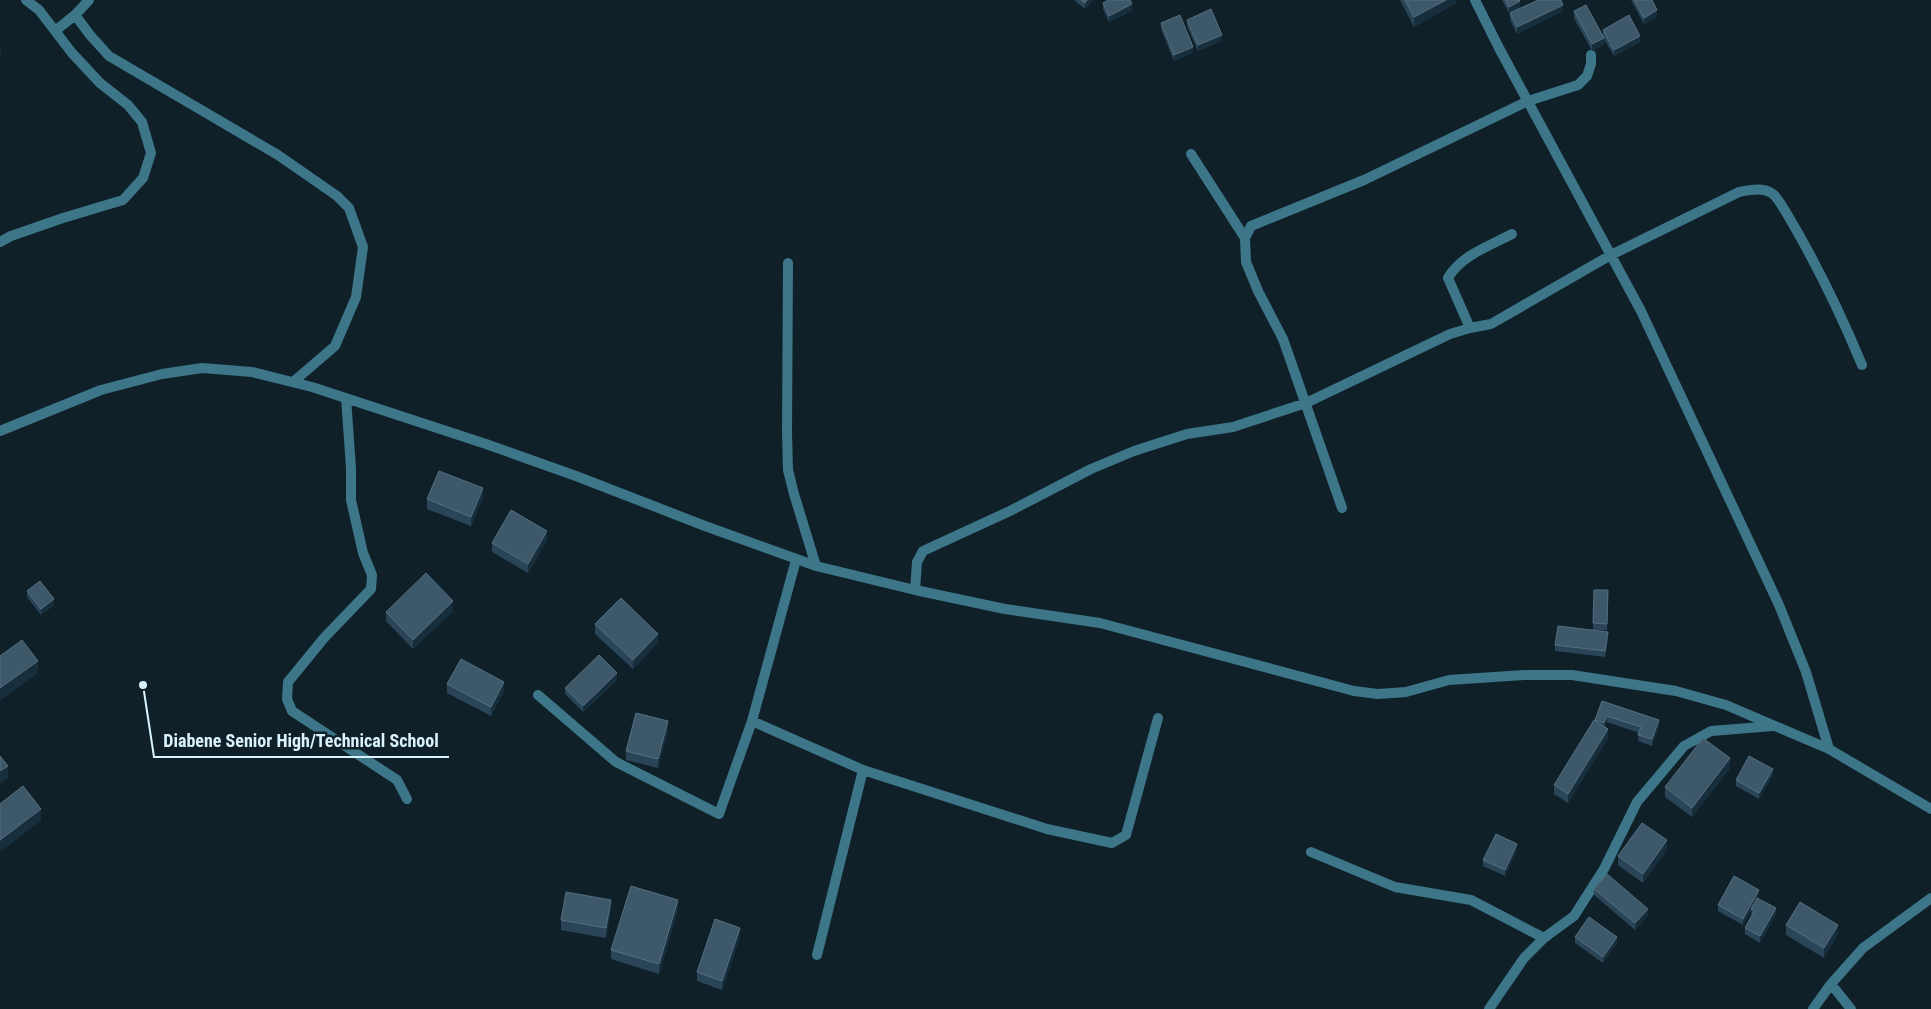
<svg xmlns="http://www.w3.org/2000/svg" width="1931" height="1009" viewBox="0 0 1931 1009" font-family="'Roboto Condensed',sans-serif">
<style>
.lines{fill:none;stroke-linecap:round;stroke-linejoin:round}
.minor{stroke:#3c7688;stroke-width:10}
.wall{fill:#294557}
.shaded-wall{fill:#172e3d}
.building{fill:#3c5869;stroke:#547080}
.leader{fill:none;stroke:#d8f3ff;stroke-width:2}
.callout-dot{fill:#d8f3ff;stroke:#102029;stroke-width:2}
.callout-label{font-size:18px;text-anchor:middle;font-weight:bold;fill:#d8f3ff;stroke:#102029;stroke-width:5;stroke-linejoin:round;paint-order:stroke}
</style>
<rect width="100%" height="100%" fill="#102029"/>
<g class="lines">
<path class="minor" d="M 1475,0 L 1499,48 L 1641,311 L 1779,605 L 1806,672 L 1829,749
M 75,15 L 90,35 L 109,56 L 278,155 L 337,196 L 349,208 L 363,247 L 356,297 L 335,346 L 293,382
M 55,31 L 75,15 L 89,0
M 1191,154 L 1245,238
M 0,242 L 11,236 L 63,218 L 123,200 L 143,178 L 151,153 L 142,122 L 128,105 L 100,83 L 72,53 L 39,10 L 26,0
M 788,263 L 787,433 L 788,470 L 794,494 L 816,566
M 1470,328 L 1448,278 C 1460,256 1491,245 1512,234
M 346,398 L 351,468 L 351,500 L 363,553 L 372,575 L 371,589 L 324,638 L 288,682 L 287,699 L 292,711 L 397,780 L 407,799
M 0,431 L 101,390 L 162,374 L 202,368 L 252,372 L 312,387 L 486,444 L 576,476 L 705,526 L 816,566 L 915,590 L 1005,609 L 1100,623 L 1354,691 L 1378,694 L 1406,692 L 1449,680 L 1524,675 L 1572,675 L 1676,691 L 1726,705 L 1829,749 L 1931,809
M 1342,508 L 1283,339 L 1258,291 L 1246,262 L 1245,238 L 1251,226 L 1364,180 L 1528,101 L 1578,85 L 1587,76 L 1591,64 L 1591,55
M 915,590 L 917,562 L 923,551 L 1010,511 L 1091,469 L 1134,451 L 1187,434 L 1233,427 L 1306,403 L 1450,334 L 1470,328 L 1491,324 L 1611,255 L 1739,192 C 1750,190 1763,187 1773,194 C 1780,200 1789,218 1794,226 C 1820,271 1842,317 1862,365
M 538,695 L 616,762 L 719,814 L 752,721 L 796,560
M 752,721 L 863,770 L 1047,829 L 1112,843 L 1126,835 L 1158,718
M 1311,852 L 1395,887 L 1471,900 L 1544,938
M 817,955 L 863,770
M 1831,984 L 1851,1009
M 1489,1009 L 1524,958 L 1544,938 L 1574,916 L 1604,869 L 1637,802 L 1684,746 L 1711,731 L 1773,726
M 1813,1009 L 1831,984 L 1863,948 L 1931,898"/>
</g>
<path class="wall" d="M 1074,0 L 1093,0 L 1085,9 Z
M 1400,0 L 1456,0 L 1456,3 L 1414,27 Z
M 1502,0 L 1519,0 L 1520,8 L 1509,13 Z
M 1631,0 L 1652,0 L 1657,17 L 1644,24 Z
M 1103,3 L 1132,11 L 1109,22 L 1103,9 Z
M 1563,11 L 1517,34 L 1510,20 L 1510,13 Z
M 1574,11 L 1603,35 L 1603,30 L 1640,42 L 1614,56 L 1604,39 L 1604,44 L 1592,51 L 1574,18 Z
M 1187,20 L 1222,41 L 1198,51 L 1187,26 Z
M 1161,23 L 1193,53 L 1174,61 L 1161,29 Z
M 483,497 L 471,526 L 427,509 L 427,499 Z
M 547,540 L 528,573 L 492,552 L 492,543 Z
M 1608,590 L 1607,630 L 1593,630 L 1593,623 Z
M 27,591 L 54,605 L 41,615 L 27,597 Z
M 453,611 L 413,649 L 386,621 L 386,612 Z
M 595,624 L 658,643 L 633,669 L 595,634 Z
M 1608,638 L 1605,657 L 1555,651 L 1555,645 Z
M 617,680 L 583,712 L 565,694 L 565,688 Z
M 447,684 L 504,691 L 491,716 L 447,693 Z
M 1602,701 L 1659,726 L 1652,746 L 1638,741 L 1639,733 L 1607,722 L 1605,727 L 1608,738 L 1568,803 L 1554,794 L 1554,785 L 1595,721 Z
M 668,731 L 658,768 L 626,760 L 626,751 Z
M 1730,768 L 1692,817 L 1665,797 L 1665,787 Z
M 1773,775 L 1759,799 L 1736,786 L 1736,780 Z
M 1517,850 L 1505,876 L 1483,866 L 1483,860 Z
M 1667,850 L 1643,883 L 1618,865 L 1618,856 Z
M 1594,889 L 1648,915 L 1635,930 L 1594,895 Z
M 1759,896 L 1758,899 L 1776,914 L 1760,943 L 1745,934 L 1745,928 L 1752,916 L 1751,911 L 1743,925 L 1718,911 L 1718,905 Z
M 611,909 L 606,938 L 561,930 L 561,920 Z
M 678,910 L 659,974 L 611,959 L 611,950 Z
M 1786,925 L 1838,934 L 1824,958 L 1786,935 Z
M 740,937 L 722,990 L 697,981 L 697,972 Z
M 1575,937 L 1617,943 L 1603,963 L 1575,943 Z"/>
<path class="shaded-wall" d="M 1087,0 L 1093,0 L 1085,9 L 1085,3 Z
M 1446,0 L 1456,0 L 1456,3 L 1414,27 L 1414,17 Z
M 1520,1 L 1520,8 L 1509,13 L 1509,7 Z
M 1132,4 L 1132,11 L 1109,22 L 1109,16 Z
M 1563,5 L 1563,11 L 1517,34 L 1517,27 Z
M 1657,10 L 1657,17 L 1644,24 L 1644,18 Z
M 1222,35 L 1222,41 L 1198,51 L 1198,45 Z
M 1640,36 L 1640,42 L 1614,56 L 1614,50 Z
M 1604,38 L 1604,44 L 1592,51 L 1592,44 Z
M 1,45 L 1,54 L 0,56 L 0,47 Z
M 1193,47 L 1193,53 L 1174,61 L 1174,55 Z
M 483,488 L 483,497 L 471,526 L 471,517 Z
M 547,531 L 547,540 L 528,573 L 528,564 Z
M 54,599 L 54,605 L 41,615 L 41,609 Z
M 453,601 L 453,611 L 413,649 L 413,640 Z
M 658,634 L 658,643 L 633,669 L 633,660 Z
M 38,661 L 38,673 L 0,701 L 0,688 Z
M 617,673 L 617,680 L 583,712 L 583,706 Z
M 504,682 L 504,691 L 491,716 L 491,707 Z
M 1607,716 L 1607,722 L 1604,730 L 1604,723 Z
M 1659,720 L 1659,726 L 1652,746 L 1652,739 Z
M 668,721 L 668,731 L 658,768 L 658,759 Z
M 1608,729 L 1608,738 L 1568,803 L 1568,794 Z
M 1730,758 L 1730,768 L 1692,817 L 1692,808 Z
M 8,766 L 8,778 L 0,784 L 0,771 Z
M 1773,769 L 1773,775 L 1759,799 L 1759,793 Z
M 41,809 L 41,821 L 0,852 L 0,840 Z
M 1667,840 L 1667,850 L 1643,883 L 1643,874 Z
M 1517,844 L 1517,850 L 1505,876 L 1505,870 Z
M 1759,890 L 1759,896 L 1752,909 L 1751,909 L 1751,911 L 1743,925 L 1743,919 Z
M 611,900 L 611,909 L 606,938 L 606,928 Z
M 678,900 L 678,910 L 659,974 L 659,964 Z
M 1776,908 L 1776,914 L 1760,943 L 1760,936 Z
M 1648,909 L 1648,915 L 1635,930 L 1635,923 Z
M 1838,925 L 1838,934 L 1824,958 L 1824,948 Z
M 740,928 L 740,937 L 722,990 L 722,981 Z
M 1617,937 L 1617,943 L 1603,963 L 1603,957 Z"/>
<path class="building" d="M 1081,0 L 1087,0 L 1085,3 Z
M 1108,0 L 1130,0 L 1132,4 L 1109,16 L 1103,3 Z
M 1405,0 L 1446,0 L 1414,17 Z
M 1505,0 L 1519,0 L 1520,1 L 1509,7 Z
M 1538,0 L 1561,0 L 1563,5 L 1517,27 L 1510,13 Z
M 1634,0 L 1652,0 L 1657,10 L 1644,18 Z
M 1586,5 L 1604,38 L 1592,44 L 1574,11 Z
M 1211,9 L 1222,35 L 1198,45 L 1187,20 Z
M 1180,15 L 1193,47 L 1174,55 L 1161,23 Z
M 1629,15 L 1640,36 L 1614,50 L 1603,30 Z
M 439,471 L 483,488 L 471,517 L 427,499 Z
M 511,510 L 547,531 L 528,564 L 492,543 Z
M 426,573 L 453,601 L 413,640 L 386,612 Z
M 40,581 L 54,599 L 41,609 L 27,591 Z
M 1594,590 L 1608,590 L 1607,624 L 1593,623 Z
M 621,598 L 658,634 L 633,660 L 595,624 Z
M 1558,626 L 1608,632 L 1605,651 L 1555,645 Z
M 22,640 L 38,661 L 0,688 L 0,656 Z
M 599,655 L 617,673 L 583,706 L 565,688 Z
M 461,659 L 504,682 L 491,707 L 447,684 Z
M 1602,701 L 1659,720 L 1652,739 L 1638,735 L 1641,727 L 1607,716 L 1604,723 L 1595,720 Z
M 636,713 L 668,721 L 658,759 L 626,751 Z
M 1594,720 L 1608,729 L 1568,794 L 1554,785 Z
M 1703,738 L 1730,758 L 1692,808 L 1665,787 Z
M 0,756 L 8,766 L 0,771 Z
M 1749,756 L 1773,769 L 1759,793 L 1736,780 Z
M 23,786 L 41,809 L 0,840 L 0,804 Z
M 1642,823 L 1667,840 L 1643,874 L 1618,856 Z
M 1496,834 L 1517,844 L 1505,870 L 1483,860 Z
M 1607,874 L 1648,909 L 1635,923 L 1594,889 Z
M 1734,876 L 1759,890 L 1743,919 L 1718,905 Z
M 631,886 L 678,900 L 659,964 L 611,950 Z
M 566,892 L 611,900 L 606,928 L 561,920 Z
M 1757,898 L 1776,908 L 1760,936 L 1745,928 L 1754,911 L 1751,909 Z
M 1800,902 L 1838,925 L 1824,948 L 1786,925 Z
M 1589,917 L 1617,937 L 1603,957 L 1575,937 Z
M 715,919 L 740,928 L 722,981 L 697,972 Z"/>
<path class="leader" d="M143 685L154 757H449"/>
<circle class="callout-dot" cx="143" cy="685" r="5"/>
<g class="callout-label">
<text x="301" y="747">Diabene Senior High/Technical School</text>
</g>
</svg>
